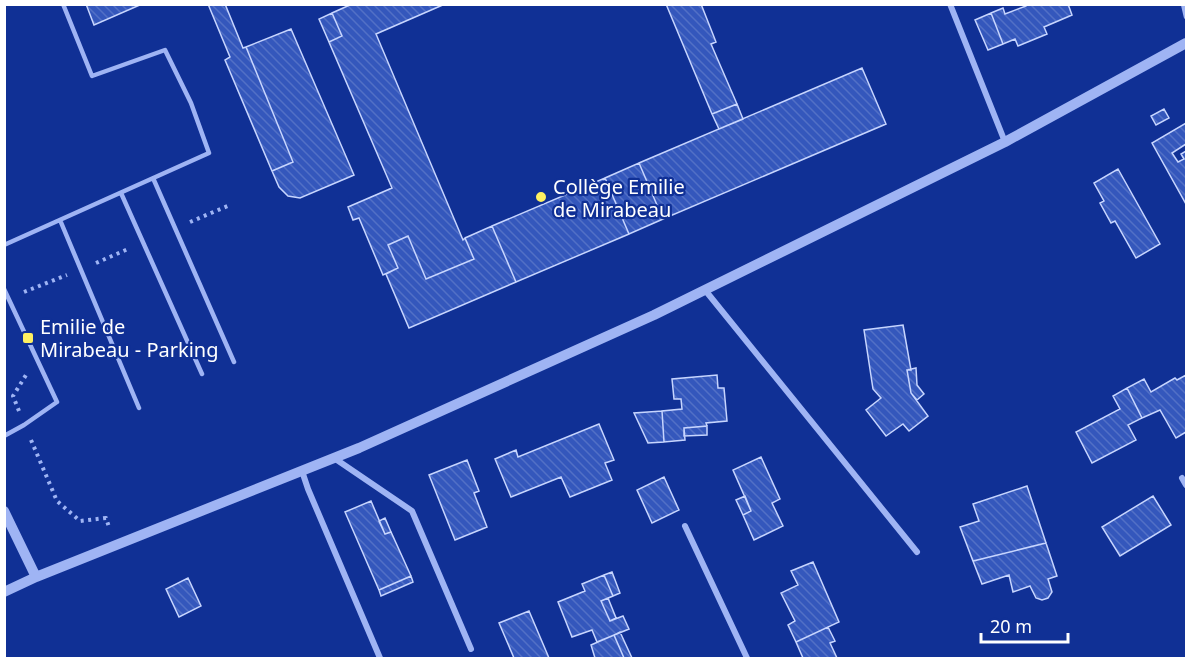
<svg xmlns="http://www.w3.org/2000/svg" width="1191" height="663" viewBox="0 0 1191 663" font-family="'Noto Sans',sans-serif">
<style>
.building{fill:url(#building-back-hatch);stroke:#c7d5fe;stroke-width:1.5}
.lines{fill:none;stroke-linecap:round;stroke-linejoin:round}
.path{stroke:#9fb4f4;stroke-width:4;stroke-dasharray:3 4.5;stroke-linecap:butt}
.service{stroke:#9fb4f4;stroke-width:4.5}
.minor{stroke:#9fb4f4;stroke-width:6}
.tertiary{stroke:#9fb4f4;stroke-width:10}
.poi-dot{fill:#fff061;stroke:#103095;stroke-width:2}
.labels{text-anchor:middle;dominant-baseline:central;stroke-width:4.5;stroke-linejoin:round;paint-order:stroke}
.poi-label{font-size:20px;fill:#fff;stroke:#103095;text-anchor:start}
</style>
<defs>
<pattern id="building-back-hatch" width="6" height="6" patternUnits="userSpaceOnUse" patternTransform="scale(1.5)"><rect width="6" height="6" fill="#3457bc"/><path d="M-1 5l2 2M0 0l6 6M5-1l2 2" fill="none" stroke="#5270c6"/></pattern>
</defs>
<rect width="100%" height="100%" fill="#103095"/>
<path class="building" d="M 86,4 L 142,4 L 94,25 Z
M 208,4 L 225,4 L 243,48 L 246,47 L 293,162 L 272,171 L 225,60 L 230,57 Z
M 352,4 L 445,4 L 376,34 L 463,240 L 465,238 L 474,259 L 426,279 L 408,236 L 388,245 L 398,268 L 383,275 L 359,218 L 353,220 L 348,207 L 392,188 L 329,42 L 342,36 L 332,13 Z
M 666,4 L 701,4 L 716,42 L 711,44 L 737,104 L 712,114 Z
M 1026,4 L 1068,4 L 1072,15 L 1044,27 L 1047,34 L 1018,46 L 1015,39 L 1003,44 L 991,13 L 1003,8 L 1005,14 L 1026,6 Z
M 332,13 L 342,36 L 329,42 L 319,19 Z
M 991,13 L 1003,44 L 988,50 L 975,20 Z
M 291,29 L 354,175 L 300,198 L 288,196 L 279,187 L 272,171 L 293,162 L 246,47 Z
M 862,68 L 886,124 L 663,219 L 639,163 Z
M 737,104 L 743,119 L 719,129 L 712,114 Z
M 1164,109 L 1169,118 L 1156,125 L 1151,116 Z
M 1186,123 L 1186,144 L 1172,153 L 1178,162 L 1184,159 L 1181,154 L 1186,151 L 1186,204 L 1152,143 Z
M 639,163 L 663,219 L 629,234 L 605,178 Z
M 1118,169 L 1160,244 L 1136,258 L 1115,221 L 1111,223 L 1100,203 L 1104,201 L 1094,183 Z
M 605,178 L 629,234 L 516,282 L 492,226 Z
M 492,226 L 516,282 L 409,328 L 386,274 L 398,268 L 388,245 L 408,236 L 426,279 L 474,259 L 465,238 Z
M 903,325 L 911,370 L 907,370 L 911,393 L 928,416 L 909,431 L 903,424 L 886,436 L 866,410 L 881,398 L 873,389 L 864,330 Z
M 916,368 L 917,385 L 924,394 L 917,400 L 911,393 L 907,370 Z
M 717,375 L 718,388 L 724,388 L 727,421 L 706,423 L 707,426 L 684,428 L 685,440 L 664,442 L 662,411 L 682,409 L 681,399 L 674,399 L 672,379 Z
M 1186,375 L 1186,432 L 1176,438 L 1160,410 L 1142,418 L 1127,388 L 1144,379 L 1151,392 L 1175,378 L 1177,380 Z
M 1127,388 L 1142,418 L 1128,425 L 1136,440 L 1092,463 L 1076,432 L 1120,409 L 1113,396 Z
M 662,411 L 664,442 L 648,443 L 634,413 Z
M 599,424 L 614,460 L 605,463 L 612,480 L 570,497 L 561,477 L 511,497 L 495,459 L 516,450 L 518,457 Z
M 707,426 L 707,435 L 684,436 L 684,428 Z
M 761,457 L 780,499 L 772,503 L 783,526 L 754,540 L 743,515 L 751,511 L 733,470 Z
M 467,460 L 479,491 L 474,493 L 487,527 L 455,540 L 429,475 Z
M 664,477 L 679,510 L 652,523 L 637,490 Z
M 1027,486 L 1046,543 L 973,561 L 960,527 L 979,521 L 973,504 Z
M 745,496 L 751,511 L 743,515 L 736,500 Z
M 1153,496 L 1171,525 L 1120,556 L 1102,527 Z
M 371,501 L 385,534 L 391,532 L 411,576 L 379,590 L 345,512 Z
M 385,518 L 391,532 L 385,534 L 379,521 Z
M 1046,543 L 1057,576 L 1048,579 L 1052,592 L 1048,598 L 1042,600 L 1036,598 L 1030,586 L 1013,592 L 1009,575 L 982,584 L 973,561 Z
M 813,562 L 839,622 L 796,642 L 788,625 L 795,621 L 781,593 L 798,585 L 791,571 Z
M 612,572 L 620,593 L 613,596 L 604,575 Z
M 604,575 L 613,596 L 601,601 L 610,621 L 623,616 L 629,629 L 597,642 L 592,630 L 572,637 L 558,602 L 585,591 L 582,584 Z
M 411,576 L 413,582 L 381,596 L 379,590 Z
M 188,578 L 201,606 L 179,617 L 166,589 Z
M 608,598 L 616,618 L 610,621 L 601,601 Z
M 529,611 L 549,658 L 514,658 L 499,623 Z
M 828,627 L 835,641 L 830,643 L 837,658 L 803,658 L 796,642 Z
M 620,632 L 632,658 L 624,658 L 614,635 Z
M 614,635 L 624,658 L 595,658 L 591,645 Z"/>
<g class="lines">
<path class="path" d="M 190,222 L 230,205
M 96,263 L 128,249
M 24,292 L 67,275
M 19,411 L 13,396 L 26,375
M 31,440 L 57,501 L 80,521 L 106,518 L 109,527"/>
<path class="service" d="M 1183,4 L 1186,17
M 153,178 L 234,362
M 121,193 L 202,374
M 60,220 L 139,408
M 4,245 L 209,153 L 191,103 L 165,50 L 92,76 L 63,4
M 4,289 L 57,402 L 24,425 L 4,436"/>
<path class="minor" d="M 950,4 L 1005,142
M 705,290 L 917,552
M 334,458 L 412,511 L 471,649
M 302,471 L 308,489 L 380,658
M 1182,478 L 1186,485
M 685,526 L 747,658"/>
<path class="tertiary" d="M 4,511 L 36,577
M 4,592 L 36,577 L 359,448 L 654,315 L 1005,142 L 1186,43"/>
</g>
<g class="poi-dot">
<circle cx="541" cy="197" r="6"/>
<rect x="22" y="332" width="12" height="12" rx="3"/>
</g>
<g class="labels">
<g class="poi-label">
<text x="553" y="186">Collège Emilie<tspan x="553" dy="23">de Mirabeau</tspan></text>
<text x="40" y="326">Emilie de<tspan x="40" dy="23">Mirabeau - Parking</tspan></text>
</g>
</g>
<rect width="1191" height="663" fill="none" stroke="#ffffff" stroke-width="12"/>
<path d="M981 633v9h87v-9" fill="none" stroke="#ffffff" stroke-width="3"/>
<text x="990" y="633" font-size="18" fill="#ffffff" stroke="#103095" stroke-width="4.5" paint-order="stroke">20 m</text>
</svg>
